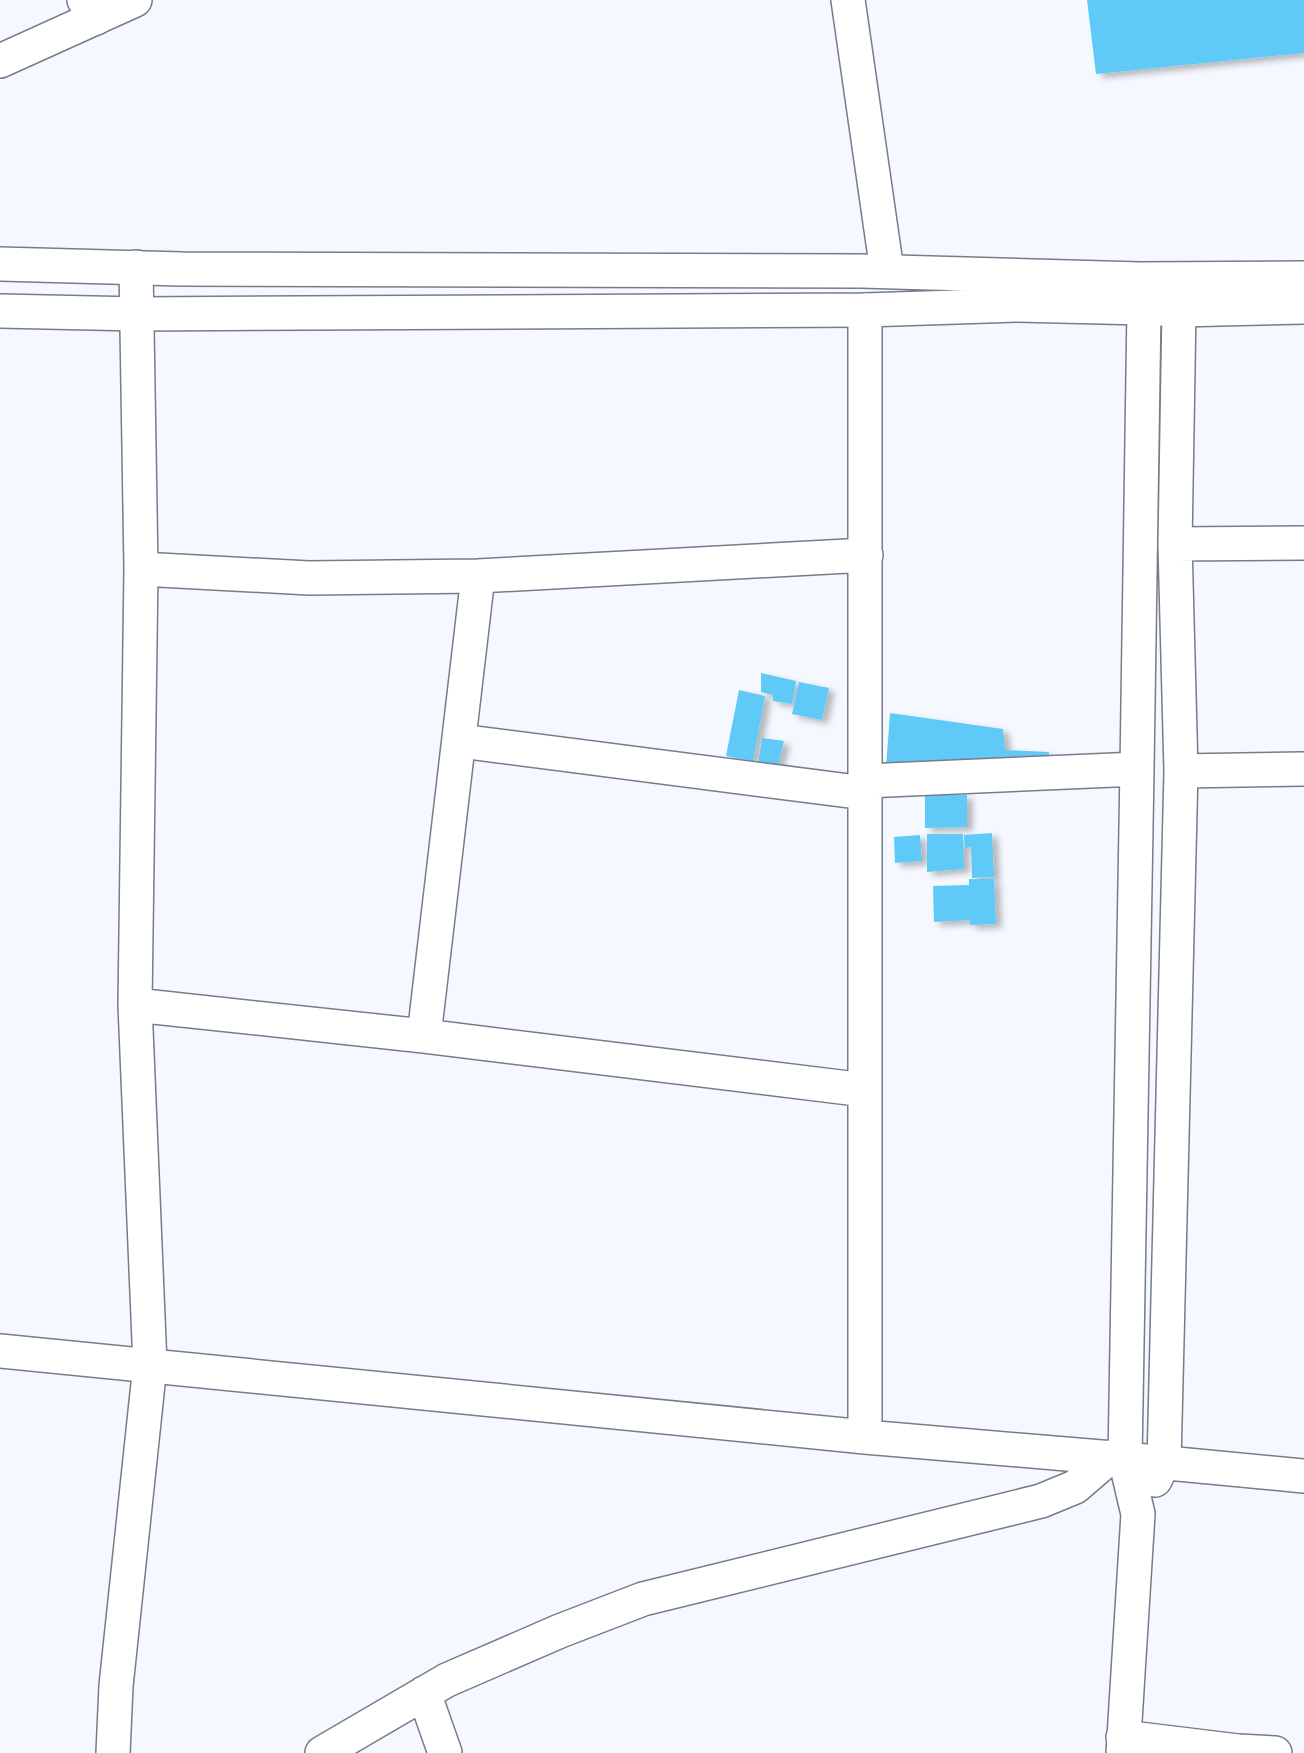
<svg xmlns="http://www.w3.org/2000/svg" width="1304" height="1753" viewBox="0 0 1304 1753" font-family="'Fira Sans',sans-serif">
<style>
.building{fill:#5ecaf7;filter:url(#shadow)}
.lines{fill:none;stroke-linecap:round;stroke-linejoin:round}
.minor-casing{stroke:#757d8a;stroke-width:36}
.tertiary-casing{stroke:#757d8a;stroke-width:36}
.trunk-casing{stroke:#757d8a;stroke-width:36}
.minor{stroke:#fff;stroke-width:33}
.tertiary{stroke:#fff;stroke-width:33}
.trunk{stroke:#fff;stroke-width:33}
</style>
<defs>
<filter id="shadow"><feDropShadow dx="6" dy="4" stdDeviation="3" flood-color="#0004"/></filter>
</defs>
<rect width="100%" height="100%" fill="#f5f8fe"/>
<path class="building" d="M 1087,0 L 1304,0 L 1304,53 L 1096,74 Z
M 761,673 L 796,681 L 792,704 L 773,701 L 773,695 L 761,692 Z
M 799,682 L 829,688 L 822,720 L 792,714 Z
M 739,690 L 765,696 L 753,761 L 726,756 Z
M 890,713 L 1003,729 L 1005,750 L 1049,752 L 1048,761 L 886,768 Z
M 762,738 L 784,741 L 778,766 L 758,764 Z
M 925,795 L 967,795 L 967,827 L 925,828 Z
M 992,833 L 994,877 L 972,878 L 971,847 L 965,848 L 964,835 Z
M 927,834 L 963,834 L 964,869 L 927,872 Z
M 920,835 L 922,861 L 895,863 L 894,837 Z
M 969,879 L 994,879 L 996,924 L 970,925 L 970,920 L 934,922 L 933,886 L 969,885 Z"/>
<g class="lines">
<defs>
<path id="minor" d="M 84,0 L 96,18
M 848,0 L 887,271
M 865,310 L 865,1437
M 1175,544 L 1304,543
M 141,569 L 309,578 L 478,576 L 866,555
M 460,741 L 865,793
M 1181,771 L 1304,769
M 865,781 L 1137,769
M 135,1005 L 424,1036 L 865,1090
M 424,1036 L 478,576
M 0,1351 L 865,1437 L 1125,1459 L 1304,1476
M 1155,1480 L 1164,1462 L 1181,771 L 1175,544 L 1179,310 L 1176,283
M 424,1693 L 445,1753
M 1123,1737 L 1238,1751 L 1275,1753
M 113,1753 L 116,1686 L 150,1365 L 135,1005 L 141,569 L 136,267
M 322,1753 L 447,1680 L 560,1631 L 643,1599 L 1041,1501 L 1075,1487 L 1110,1457
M 1123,1753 L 1138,1514 L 1125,1459 L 1137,769 L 1144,308 L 1141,281"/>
<path id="tertiary" d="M 0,61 L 135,0"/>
<path id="trunk" d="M 0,264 L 182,269 L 861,271 L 1140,279 L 1304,278
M 0,311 L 138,314 L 865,310 L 1017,305 L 1144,308 L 1179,310 L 1304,307"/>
</defs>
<use href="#minor" class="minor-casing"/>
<use href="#tertiary" class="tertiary-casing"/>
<use href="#trunk" class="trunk-casing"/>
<use href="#minor" class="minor"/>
<use href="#tertiary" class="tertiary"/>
<use href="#trunk" class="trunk"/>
</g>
</svg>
